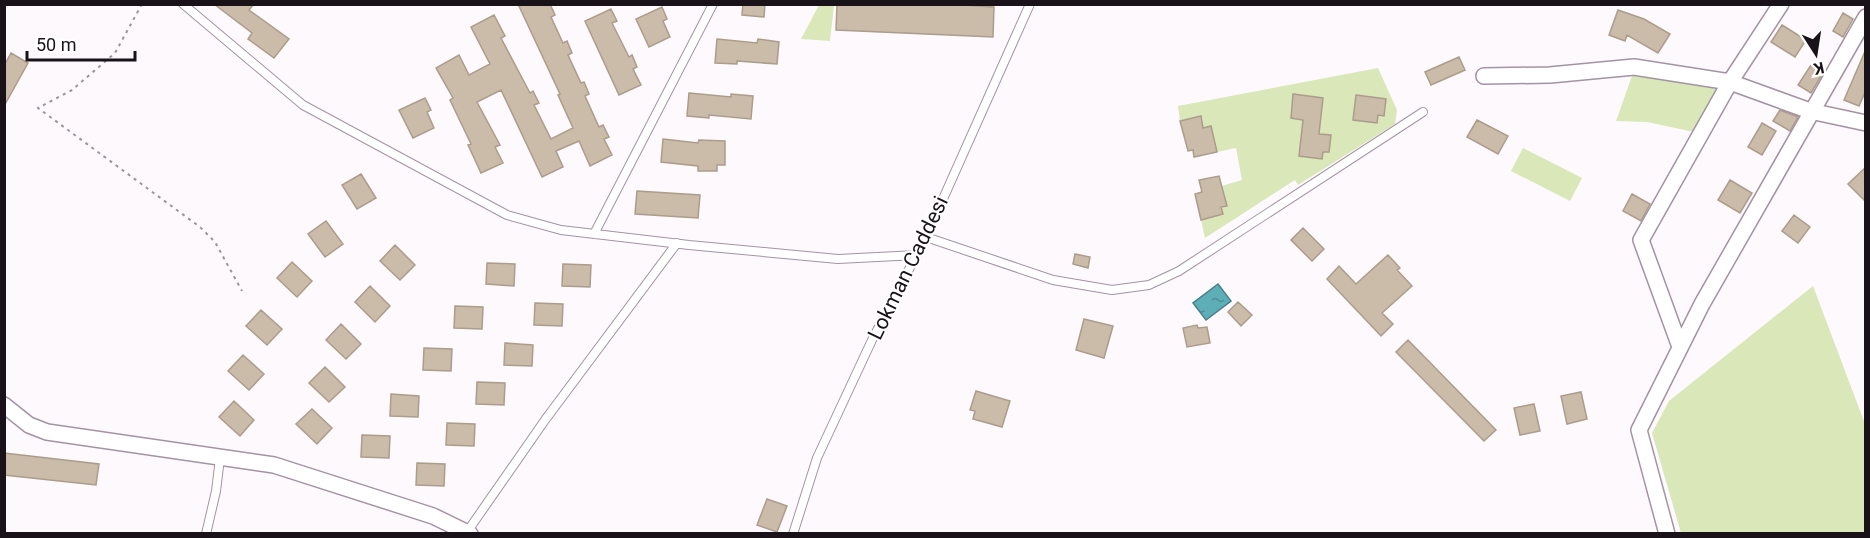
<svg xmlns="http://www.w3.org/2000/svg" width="1870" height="538" viewBox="0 0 1870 538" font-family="Roboto,sans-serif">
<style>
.green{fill:#d9e7b9}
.water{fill:url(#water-ripples);stroke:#498088;stroke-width:1.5}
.building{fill:#cbbba9;stroke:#ac9c8b;stroke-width:1.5}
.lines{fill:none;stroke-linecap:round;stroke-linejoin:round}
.service-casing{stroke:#a493a3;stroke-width:10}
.minor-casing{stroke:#a493a3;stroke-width:18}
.path{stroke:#9a959a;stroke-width:2;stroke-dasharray:3 4.5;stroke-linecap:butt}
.service{stroke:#fff;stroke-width:8}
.minor{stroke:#fff;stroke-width:15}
.labels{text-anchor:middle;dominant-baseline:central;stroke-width:4.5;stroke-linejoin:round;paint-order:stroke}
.street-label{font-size:21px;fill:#191319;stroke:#fff}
</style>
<defs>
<pattern id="water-ripples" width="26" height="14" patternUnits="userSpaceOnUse" patternTransform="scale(1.5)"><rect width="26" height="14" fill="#5eaeb7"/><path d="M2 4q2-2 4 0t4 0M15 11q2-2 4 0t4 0" fill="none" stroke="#4d8c94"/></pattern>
</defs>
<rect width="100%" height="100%" fill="#fdf9fd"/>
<path class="green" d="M 819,5 L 834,5 L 830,41 L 801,39 Z
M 1378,68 L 1397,110 L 1395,124 L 1298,185 L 1295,180 L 1205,238 L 1201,220 L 1223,214 L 1221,207 L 1226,206 L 1222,186 L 1242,180 L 1236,148 L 1217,152 L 1203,128 L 1200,116 L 1180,121 L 1178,106 Z
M 1632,76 L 1667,79 L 1716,89 L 1694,132 L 1647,122 L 1616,121 Z
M 1523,148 L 1582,178 L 1570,201 L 1511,171 Z
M 1813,286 L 1865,424 L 1865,533 L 1681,533 L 1652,433 L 1669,401 Z"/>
<path class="water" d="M 1218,284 L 1231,301 L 1206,320 L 1193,303 Z"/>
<path class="building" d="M 214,4 L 254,4 L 249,10 L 289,39 L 274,58 L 248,39 L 252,33 Z
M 518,4 L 550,4 L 555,15 L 551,17 L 563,43 L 567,41 L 572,53 L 568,55 L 581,83 L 584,82 L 589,94 L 585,96 L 599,127 L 603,125 L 609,137 L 604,139 L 612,155 L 590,166 L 579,141 L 556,151 L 563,167 L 542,177 L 501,90 L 477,102 L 500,145 L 495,147 L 503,163 L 481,173 L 468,145 L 471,144 L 450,100 L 453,98 L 436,68 L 459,55 L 469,75 L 490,64 L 471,27 L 494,15 L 505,36 L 501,38 L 530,93 L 533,91 L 539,103 L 534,105 L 551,139 L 573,128 L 558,95 L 560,94 Z
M 743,4 L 765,4 L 764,17 L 742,15 Z
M 837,4 L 949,4 L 994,7 L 993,37 L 836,30 Z
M 662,7 L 667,19 L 663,21 L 670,37 L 649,47 L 636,19 Z
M 611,9 L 617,21 L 612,23 L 629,57 L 632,55 L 637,67 L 633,69 L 641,85 L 619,95 L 585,21 Z
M 1618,10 L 1644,19 L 1670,34 L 1658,53 L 1627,35 L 1625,41 L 1609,35 Z
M 1843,13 L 1853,19 L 1843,37 L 1833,31 Z
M 1782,25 L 1806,40 L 1795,57 L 1771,42 Z
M 717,39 L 757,43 L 758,39 L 779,42 L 777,64 L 737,61 L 737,64 L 715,63 Z
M 1866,49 L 1866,90 L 1859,106 L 1844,100 Z
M 11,53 L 28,63 L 4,106 L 4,66 Z
M 1459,57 L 1465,70 L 1431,85 L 1425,72 Z
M 1811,65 L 1823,73 L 1811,93 L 1798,85 Z
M 689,93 L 731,97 L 731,94 L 753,96 L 751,119 L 709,115 L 709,118 L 687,116 Z
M 1293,94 L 1323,98 L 1319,134 L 1331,135 L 1329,152 L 1323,152 L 1322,159 L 1299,156 L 1303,120 L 1291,118 Z
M 1356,95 L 1386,99 L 1384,116 L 1378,115 L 1377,123 L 1353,120 Z
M 425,98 L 431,110 L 427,112 L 434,128 L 413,138 L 399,110 Z
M 1780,110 L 1798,117 L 1790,131 L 1773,121 Z
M 1201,116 L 1203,128 L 1211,126 L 1217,152 L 1194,157 L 1193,150 L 1188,151 L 1180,121 Z
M 1477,120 L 1508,136 L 1498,154 L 1467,137 Z
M 1762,123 L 1776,131 L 1762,155 L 1748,147 Z
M 663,139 L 698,143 L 699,140 L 725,141 L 725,165 L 717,165 L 717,171 L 698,171 L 698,166 L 661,162 Z
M 1866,167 L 1866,202 L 1848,184 Z
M 361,174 L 376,198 L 357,209 L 342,185 Z
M 1219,176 L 1227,206 L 1221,207 L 1223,214 L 1201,220 L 1195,194 L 1202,192 L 1199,180 Z
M 1730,180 L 1752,193 L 1740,213 L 1718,200 Z
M 637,191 L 700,195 L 698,218 L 635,214 Z
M 1632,194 L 1650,204 L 1641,221 L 1623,211 Z
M 1794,215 L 1810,227 L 1798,243 L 1782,231 Z
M 326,221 L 343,244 L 325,257 L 308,234 Z
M 1303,228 L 1324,249 L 1312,261 L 1291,240 Z
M 395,245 L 415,265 L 400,280 L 380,261 Z
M 1075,254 L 1090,257 L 1088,268 L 1073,264 Z
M 1388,255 L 1400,268 L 1397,270 L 1412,286 L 1382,313 L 1393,324 L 1381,336 L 1327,279 L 1339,266 L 1356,284 Z
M 292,262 L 312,281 L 297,297 L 277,278 Z
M 487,263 L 515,264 L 514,286 L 486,284 Z
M 563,264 L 591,265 L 590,287 L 562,286 Z
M 370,286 L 390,306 L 375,322 L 355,302 Z
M 1238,302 L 1252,315 L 1241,326 L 1228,312 Z
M 535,303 L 563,304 L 562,326 L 534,325 Z
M 455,306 L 483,307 L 482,329 L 454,328 Z
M 261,310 L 282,329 L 267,345 L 246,326 Z
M 1084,319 L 1113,326 L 1104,358 L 1076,350 Z
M 341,324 L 361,344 L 346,359 L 326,340 Z
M 1197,325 L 1198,328 L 1207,327 L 1210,343 L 1187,347 L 1183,328 Z
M 1408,340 L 1496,430 L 1484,441 L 1396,352 Z
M 505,343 L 533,345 L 532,366 L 504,365 Z
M 424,348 L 452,349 L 451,371 L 423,370 Z
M 243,355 L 264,374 L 249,390 L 228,371 Z
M 325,367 L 345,387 L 329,402 L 309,383 Z
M 477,382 L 505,383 L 504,405 L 476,404 Z
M 976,391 L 1010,401 L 1002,427 L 973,419 L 975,411 L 970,410 Z
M 1581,392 L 1587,419 L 1567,424 L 1561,396 Z
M 391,394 L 419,396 L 418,417 L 390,416 Z
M 234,401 L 254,420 L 240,436 L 219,417 Z
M 1534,404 L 1540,431 L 1520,435 L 1514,408 Z
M 312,409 L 332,428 L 317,444 L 296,424 Z
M 447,423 L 475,424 L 474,446 L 446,445 Z
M 362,435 L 390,436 L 389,458 L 361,457 Z
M 4,453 L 99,464 L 96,485 L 4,475 Z
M 417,463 L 445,464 L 444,486 L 416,485 Z
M 767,499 L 787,506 L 777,532 L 757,525 Z"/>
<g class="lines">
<defs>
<path id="service" d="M 183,4 L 303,105 L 507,215 L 561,230 L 689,245 L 838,259 L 917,255
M 594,234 L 713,4
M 926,237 L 1053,280 L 1112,290 L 1149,285 L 1179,271 L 1423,112
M 467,532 L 545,420 L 677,243
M 206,534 L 216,491 L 220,458
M 793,534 L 817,458 L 872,340 L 926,237 L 1030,4"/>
<path id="minor" d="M 1484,76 L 1550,75 L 1634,67 L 1730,82 L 1810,111 L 1866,123
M 1680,347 L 1641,240 L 1730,82 L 1781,4
M 4,405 L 29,425 L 47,432 L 274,465 L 433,516 L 470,534
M 1667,534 L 1639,430 L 1702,304 L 1866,17"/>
</defs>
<use href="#service" class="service-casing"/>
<use href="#minor" class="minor-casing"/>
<path class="path" d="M 142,4 L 115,53 L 72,90 L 38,108 L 200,227 L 215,242 L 242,291"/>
<use href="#service" class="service"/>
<use href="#minor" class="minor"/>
</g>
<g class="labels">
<g class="street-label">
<text transform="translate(908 268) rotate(-64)">Lokman Caddesi</text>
</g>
</g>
<rect width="1870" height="538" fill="none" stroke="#191319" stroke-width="12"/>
<g transform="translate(1816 54) rotate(168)" stroke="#ffffff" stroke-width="4.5" paint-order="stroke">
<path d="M0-4.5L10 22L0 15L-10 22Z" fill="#191319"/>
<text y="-9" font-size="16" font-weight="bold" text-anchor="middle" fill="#191319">K</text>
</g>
<path d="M27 51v9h108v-9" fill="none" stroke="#191319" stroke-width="3"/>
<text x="36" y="51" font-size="18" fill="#191319" stroke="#ffffff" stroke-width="4.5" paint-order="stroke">50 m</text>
</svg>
